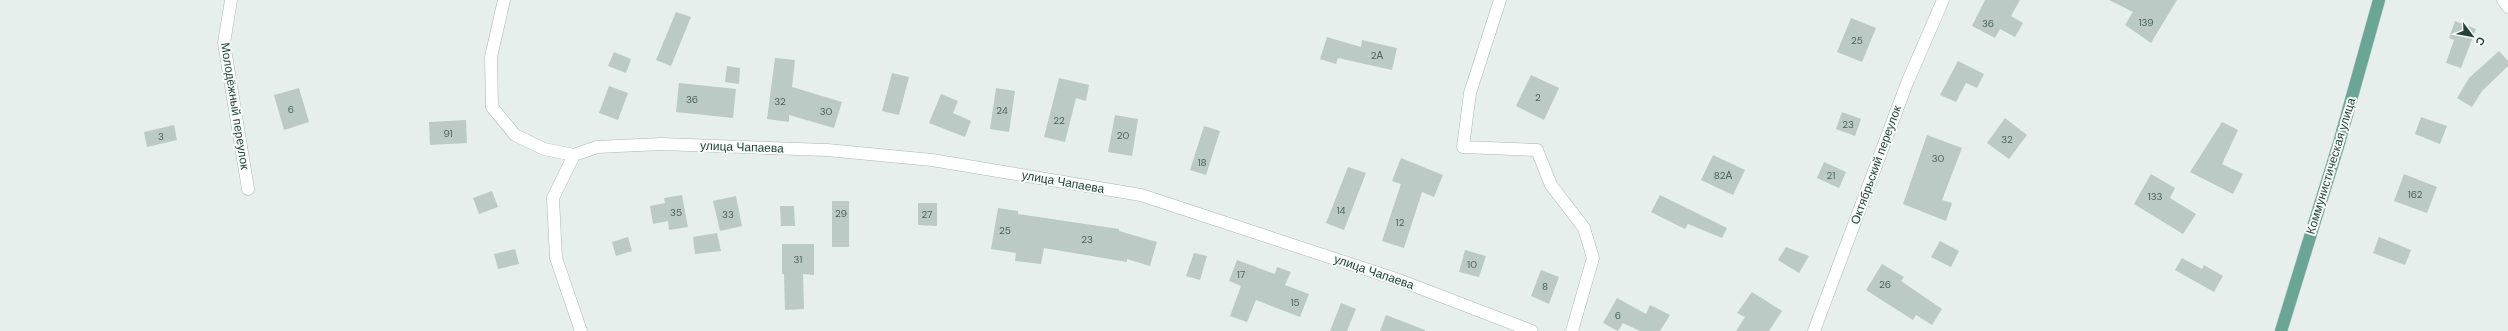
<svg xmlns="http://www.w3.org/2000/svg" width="2508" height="331" viewBox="0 0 2508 331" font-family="'DM Sans',sans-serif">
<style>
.building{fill:#bbcac4}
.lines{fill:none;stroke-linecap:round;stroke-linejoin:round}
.minor-casing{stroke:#a8b8b2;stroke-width:13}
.major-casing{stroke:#c2cac8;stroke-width:13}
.minor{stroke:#fff;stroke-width:12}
.major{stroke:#6aa596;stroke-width:12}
.labels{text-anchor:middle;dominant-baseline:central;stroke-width:4;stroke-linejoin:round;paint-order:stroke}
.number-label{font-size:10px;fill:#4a645c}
.street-label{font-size:12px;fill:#24423a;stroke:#f7fbf9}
</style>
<rect width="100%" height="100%" fill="#e6efeb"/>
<path class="building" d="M 1985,0 L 2020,0 L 2011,16 L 2023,23 L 2015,37 L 2000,29 L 1995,38 L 1972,26 Z
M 2109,0 L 2177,0 L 2151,43 L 2125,25 L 2133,12 Z
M 676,12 L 691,17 L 671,66 L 656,60 Z
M 1851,18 L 1876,28 L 1862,62 L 1837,52 Z
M 2455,21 L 2476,29 L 2461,68 L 2446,63 L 2454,40 L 2449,38 Z
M 1327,37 L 1361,47 L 1362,40 L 1397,48 L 1392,70 L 1338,58 L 1336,64 L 1320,59 Z
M 2499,51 L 2508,61 L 2508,66 L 2482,91 L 2472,107 L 2457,98 L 2469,78 Z
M 614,52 L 631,59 L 626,73 L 608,66 Z
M 775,58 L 795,60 L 792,87 L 842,102 L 834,128 L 789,115 L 789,122 L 767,119 Z
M 1958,61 L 1984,74 L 1977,88 L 1966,83 L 1956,102 L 1940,95 Z
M 727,66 L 740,68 L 739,84 L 725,82 Z
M 892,73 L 909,77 L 899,115 L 882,111 Z
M 1531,75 L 1559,88 L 1544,120 L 1516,106 Z
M 1059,78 L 1089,85 L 1086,101 L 1076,98 L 1065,142 L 1044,137 Z
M 679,83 L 736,89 L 733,118 L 676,112 Z
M 609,86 L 628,93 L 618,120 L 599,113 Z
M 299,88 L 309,122 L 284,130 L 274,95 Z
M 996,88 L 1015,91 L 1009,132 L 990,129 Z
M 941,94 L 958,101 L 953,113 L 971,121 L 965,137 L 929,123 Z
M 1842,112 L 1861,119 L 1855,136 L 1836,129 Z
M 1115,115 L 1138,119 L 1132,156 L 1108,152 Z
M 2421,117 L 2447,126 L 2440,144 L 2415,134 Z
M 2005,118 L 2027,135 L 2009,159 L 1987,143 Z
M 466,120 L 467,143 L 430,145 L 429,122 Z
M 2222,122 L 2238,130 L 2222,164 L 2243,174 L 2233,194 L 2190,172 Z
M 174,125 L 177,140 L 147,147 L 144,132 Z
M 1204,126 L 1220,131 L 1206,175 L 1190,170 Z
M 1927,135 L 1962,148 L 1942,200 L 1952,203 L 1946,221 L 1903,204 Z
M 1713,155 L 1745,170 L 1733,195 L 1701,180 Z
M 1401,158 L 1443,175 L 1434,197 L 1422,192 L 1404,248 L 1382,241 L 1401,184 L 1392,181 Z
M 1824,162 L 1846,172 L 1839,188 L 1817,178 Z
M 1348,167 L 1366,173 L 1344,230 L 1326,223 Z
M 2151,174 L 2175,188 L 2170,198 L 2196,214 L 2183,234 L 2134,204 Z
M 2404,174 L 2437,187 L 2427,213 L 2394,201 Z
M 492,191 L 498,207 L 479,214 L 473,198 Z
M 682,195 L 688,227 L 669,230 L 668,221 L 653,224 L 650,206 L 665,203 L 664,198 Z
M 1660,195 L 1727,228 L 1722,238 L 1688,224 L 1685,229 L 1651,212 Z
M 736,196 L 742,226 L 720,231 L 713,201 Z
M 832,201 L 849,201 L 849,247 L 832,247 Z
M 918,203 L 937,203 L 937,226 L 918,225 Z
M 780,206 L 794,206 L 795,226 L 781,226 Z
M 998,208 L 1018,211 L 1018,214 L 1119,229 L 1119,231 L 1157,242 L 1150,266 L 1127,259 L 1127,262 L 1044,248 L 1041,264 L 1015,261 L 1016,253 L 991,249 Z
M 717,233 L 721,251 L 695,254 L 693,237 Z
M 628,237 L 632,251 L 616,256 L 612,242 Z
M 2379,237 L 2411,250 L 2405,265 L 2373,253 Z
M 1940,241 L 1959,251 L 1951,267 L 1931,257 Z
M 782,244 L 814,244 L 814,275 L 803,274 L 804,309 L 785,310 L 784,274 L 782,274 Z
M 1786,247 L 1809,256 L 1799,273 L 1778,260 Z
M 515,249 L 519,264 L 498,269 L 494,254 Z
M 1465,250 L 1486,256 L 1479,277 L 1459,272 Z
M 1194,253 L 1207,256 L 1200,280 L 1186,276 Z
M 2182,258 L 2202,269 L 2204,265 L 2223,276 L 2214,292 L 2175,270 Z
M 1237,260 L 1275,274 L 1277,267 L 1291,272 L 1285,285 L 1309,294 L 1300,317 L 1256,300 L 1247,322 L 1230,316 L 1241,286 L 1229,281 Z
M 1882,264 L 1904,277 L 1901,281 L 1942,309 L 1932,325 L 1916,315 L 1913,320 L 1866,290 Z
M 1541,270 L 1559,277 L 1549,304 L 1531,296 Z
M 1752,292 L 1782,311 L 1769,331 L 1736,331 L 1745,317 L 1737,313 Z
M 1617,298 L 1646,314 L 1650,305 L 1670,315 L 1660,331 L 1640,331 L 1623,323 L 1618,331 L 1603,323 Z
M 1341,303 L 1356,309 L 1347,331 L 1330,331 Z
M 1386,315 L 1425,330 L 1425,331 L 1380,331 Z"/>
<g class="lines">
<defs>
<path id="minor" d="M 231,0 L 224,43 L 248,189
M 504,0 L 491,57 L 492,107 L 515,135 L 544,149 L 574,155 L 553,198 L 556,258 L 581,331
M 1500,0 L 1470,93 L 1463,147 L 1537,150 L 1551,185 L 1584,228 L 1593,258 L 1572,331
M 2503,0 L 2508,7
M 574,155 L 597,147 L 661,144 L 827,150 L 932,160 L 1141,195 L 1399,280 L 1532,331
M 1814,331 L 1907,83 L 1943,0"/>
<path id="major" d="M 2281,331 L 2339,143 L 2379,0"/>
</defs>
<use href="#minor" class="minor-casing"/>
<use href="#major" class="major-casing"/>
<use href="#minor" class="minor"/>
<use href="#major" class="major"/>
</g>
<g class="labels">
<g class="number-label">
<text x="2146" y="22">139</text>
<text x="1988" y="23">36</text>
<text x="1857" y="40">25</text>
<text x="1377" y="55">2А</text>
<text x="1538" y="97">2</text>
<text x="692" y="99">36</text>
<text x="780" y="101">32</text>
<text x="291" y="109">6</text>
<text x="1002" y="110">24</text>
<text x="826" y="111">30</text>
<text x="1059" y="120">22</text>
<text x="1848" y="124">23</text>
<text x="448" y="133">91</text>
<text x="1123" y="135">20</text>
<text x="161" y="136">3</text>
<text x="2007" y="139">32</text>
<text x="1938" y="158">30</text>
<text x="1202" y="162">18</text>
<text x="1723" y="175">82А</text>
<text x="1831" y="175">21</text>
<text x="2415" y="194">162</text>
<text x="2155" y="196">133</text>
<text x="1341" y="210">14</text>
<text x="676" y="212">35</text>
<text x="841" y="213">29</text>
<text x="728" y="214">33</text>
<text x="927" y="214">27</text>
<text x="1400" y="222">12</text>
<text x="1005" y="230">25</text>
<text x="1087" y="239">23</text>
<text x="798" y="259">31</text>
<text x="1472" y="264">10</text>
<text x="1241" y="274">17</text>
<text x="1885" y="284">26</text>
<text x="1545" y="286">8</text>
<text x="1295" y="302">15</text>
<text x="1618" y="315">6</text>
</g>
<g class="street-label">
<text transform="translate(235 106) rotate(81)">Молодёжный переулок</text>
<text transform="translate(742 147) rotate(2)">улица Чапаева</text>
<text transform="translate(1876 165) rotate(-70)">Октябрьский переулок</text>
<text transform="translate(2331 166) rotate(-73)">Коммунистическая улица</text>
<text transform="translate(1063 182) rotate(10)">улица Чапаева</text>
<text transform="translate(1374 272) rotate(19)">улица Чапаева</text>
</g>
</g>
<g transform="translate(2472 36) rotate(122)" stroke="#f7fbf9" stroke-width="3" paint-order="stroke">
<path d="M0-3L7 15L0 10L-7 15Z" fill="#24423a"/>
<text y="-6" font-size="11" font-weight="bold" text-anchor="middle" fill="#24423a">С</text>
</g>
</svg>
